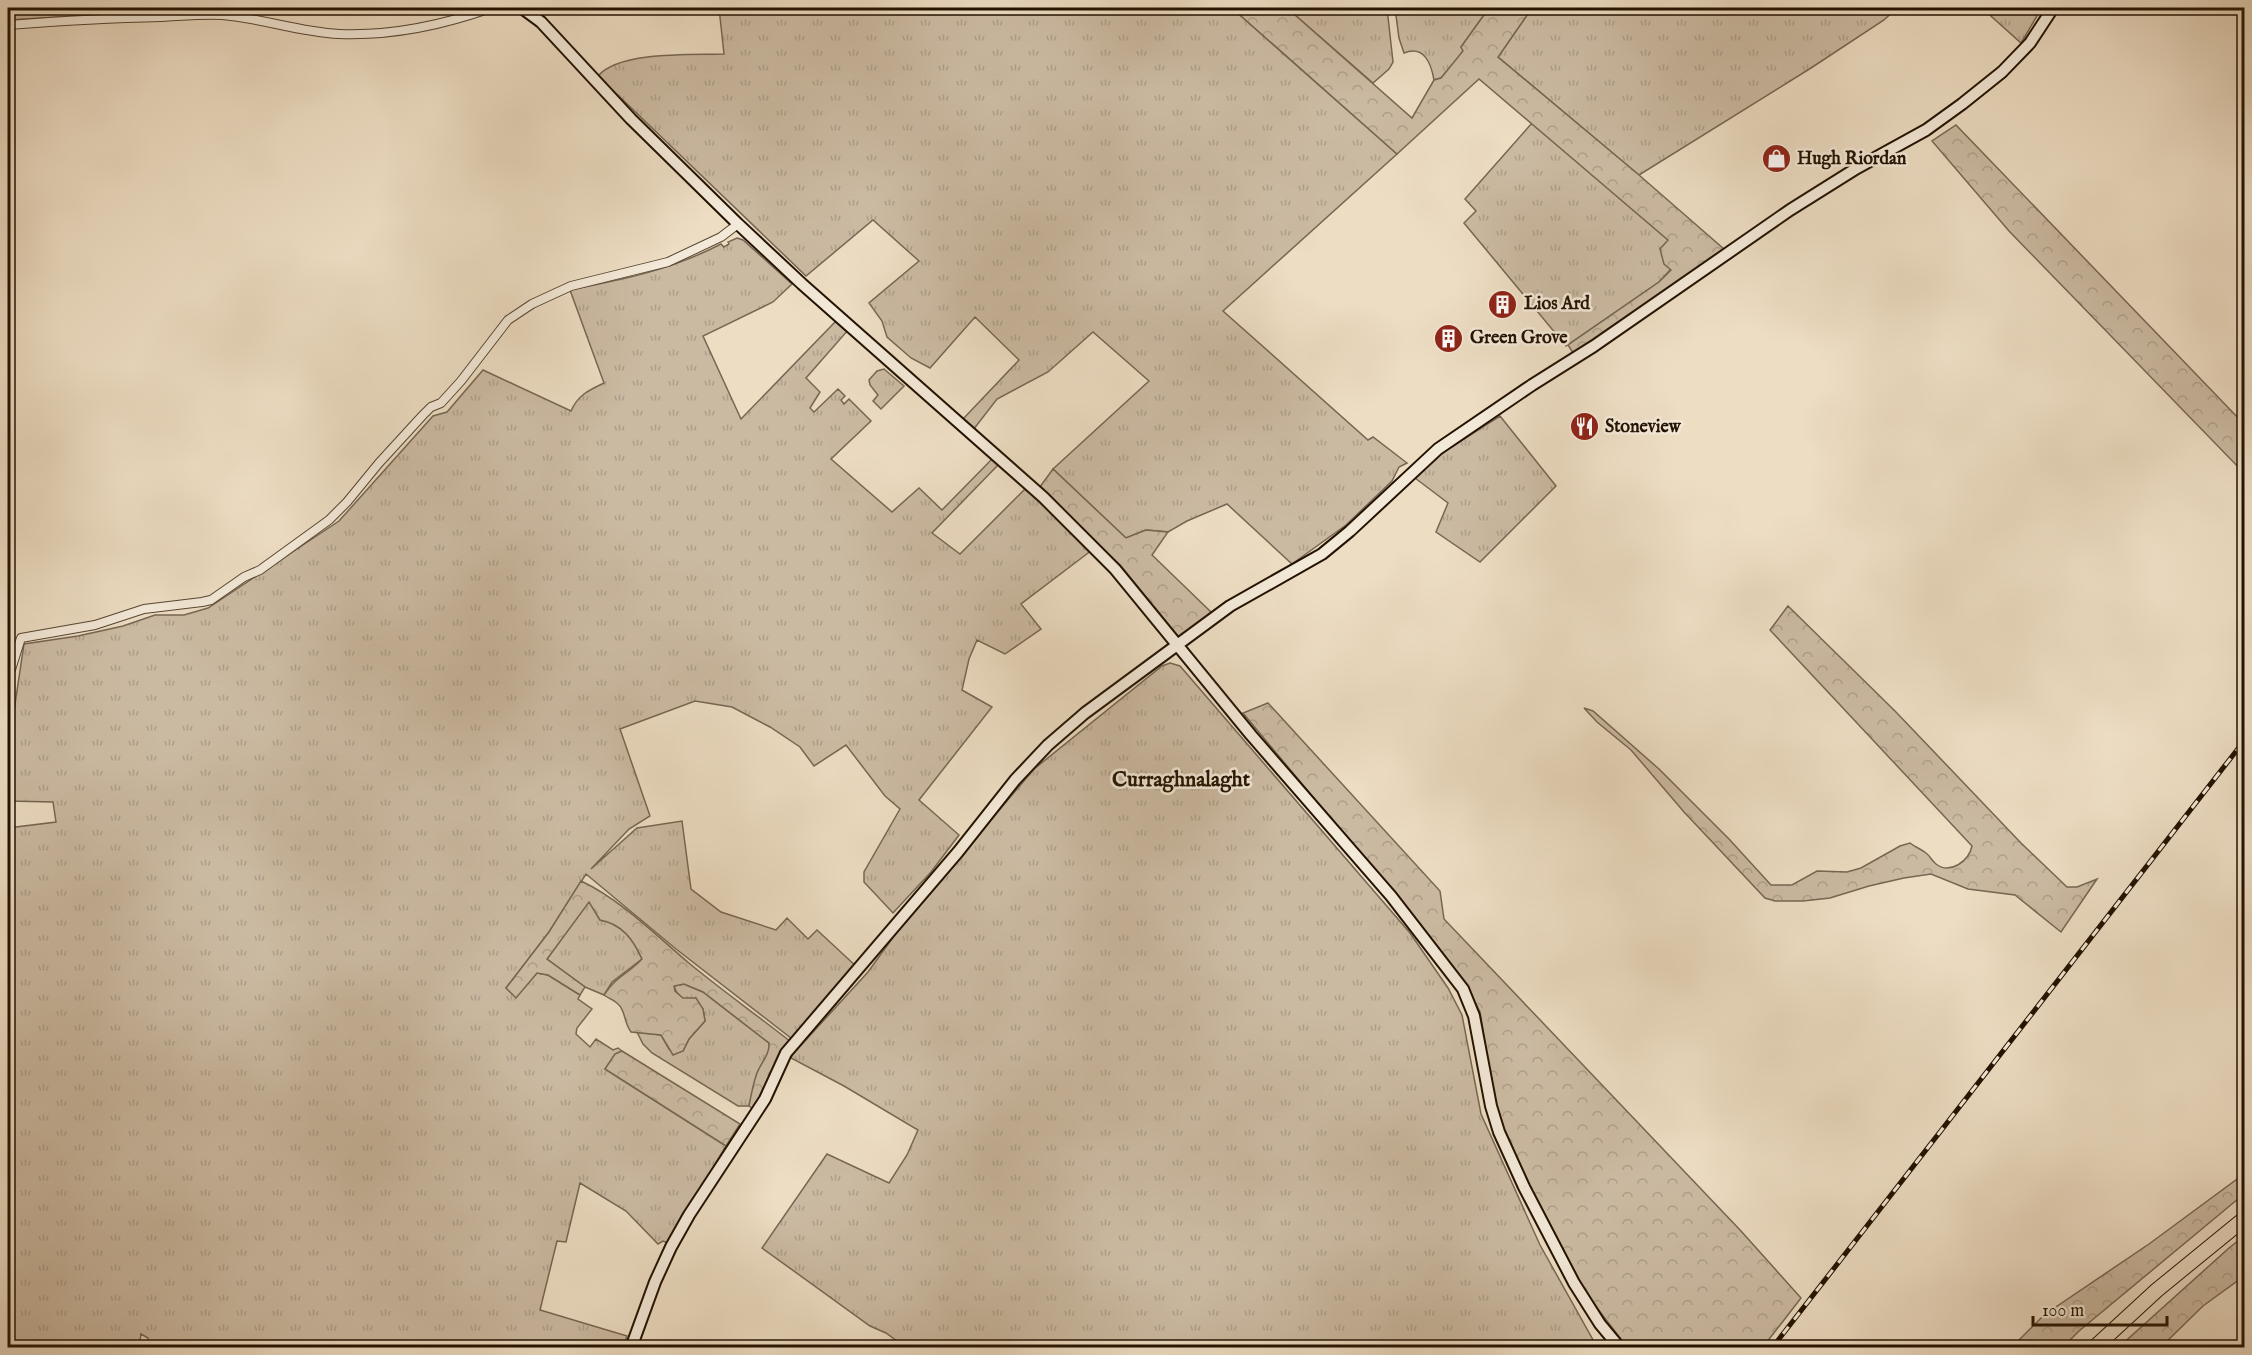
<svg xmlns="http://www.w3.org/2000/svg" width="2252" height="1355" viewBox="0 0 2252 1355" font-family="'IM FELL English',serif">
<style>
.grass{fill:url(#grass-tufts);stroke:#776652;stroke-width:1.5}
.forest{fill:url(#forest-crowns);stroke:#776652;stroke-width:1.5}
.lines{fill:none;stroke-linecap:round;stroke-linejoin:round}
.street-casing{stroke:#564532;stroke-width:10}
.secondary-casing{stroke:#231201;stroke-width:14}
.highway-casing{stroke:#231201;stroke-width:16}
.street{stroke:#f3e9d8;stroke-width:8}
.secondary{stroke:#f3e9d8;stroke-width:10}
.highway{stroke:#edddc3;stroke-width:14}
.rail-casing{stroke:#231201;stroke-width:5}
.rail{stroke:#f3e9d8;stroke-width:3;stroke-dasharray:9;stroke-linecap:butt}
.labels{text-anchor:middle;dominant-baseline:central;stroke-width:5;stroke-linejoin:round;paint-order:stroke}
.poi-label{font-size:18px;font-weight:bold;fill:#231201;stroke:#f3e9d8;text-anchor:start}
.quarter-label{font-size:21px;font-weight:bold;fill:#231201;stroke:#f3e9d8}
</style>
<defs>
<pattern id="grass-tufts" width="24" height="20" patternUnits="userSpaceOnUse" patternTransform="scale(1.5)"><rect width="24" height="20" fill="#cbbaa2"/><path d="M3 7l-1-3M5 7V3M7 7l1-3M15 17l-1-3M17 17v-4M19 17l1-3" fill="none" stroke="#ae9f8a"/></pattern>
<pattern id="forest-crowns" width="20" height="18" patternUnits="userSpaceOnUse" patternTransform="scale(1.5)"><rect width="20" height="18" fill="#cbbaa2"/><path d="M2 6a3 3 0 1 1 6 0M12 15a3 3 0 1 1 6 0" fill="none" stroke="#ae9f8a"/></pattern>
</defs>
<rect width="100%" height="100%" fill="#edddc3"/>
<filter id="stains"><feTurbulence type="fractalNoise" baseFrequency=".00333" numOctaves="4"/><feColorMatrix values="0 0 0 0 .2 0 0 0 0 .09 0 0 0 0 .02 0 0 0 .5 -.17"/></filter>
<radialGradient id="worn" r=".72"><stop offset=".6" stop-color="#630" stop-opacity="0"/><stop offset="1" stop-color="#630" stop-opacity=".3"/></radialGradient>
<path class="grass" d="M 8,8 L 158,8 L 141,12 L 8,20 Z
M 719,8 L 1034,8 L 1036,12 L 1044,8 L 1232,8 L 1397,154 L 1223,311 L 1368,440 L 1373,437 L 1407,463 L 1399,467 L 1392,481 L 1346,525 L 1292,564 L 1227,504 L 1187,521 L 1168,532 L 1146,530 L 1126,538 L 1053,469 L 1149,381 L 1093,332 L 1048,372 L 997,399 L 973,430 L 963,419 L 1019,360 L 975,317 L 930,368 L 911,358 L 887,337 L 882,321 L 869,303 L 919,261 L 873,220 L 806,276 L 598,76 C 619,51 692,55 724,54 Z
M 1287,8 L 1387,8 L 1393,62 L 1389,69 L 1373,83 Z
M 1395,8 L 1489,8 L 1461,47 L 1464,51 L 1441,78 L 1434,80 C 1431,63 1424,45 1404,53 L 1399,38 Z
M 1532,8 L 1897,8 L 1884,20 L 1811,68 L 1639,175 L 1498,57 Z
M 1982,8 L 2034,8 L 2037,16 L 2021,43 Z
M 1532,123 L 1668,240 L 1671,269 L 1659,282 L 1566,346 L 1464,223 L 1476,211 L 1465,199 Z
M 737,238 L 743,240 L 792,284 L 773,302 L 703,336 L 741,419 L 836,321 L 849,329 L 806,378 L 820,392 L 810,408 L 814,412 L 838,389 L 845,396 L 841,400 L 844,404 L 849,399 L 871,421 L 831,459 L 892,512 L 919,488 L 942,510 L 993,458 L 999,464 L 932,533 L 960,554 L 1026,488 L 1092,550 L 1021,604 L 1041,629 L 1005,654 L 977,640 L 969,659 L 962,690 L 992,707 L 919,800 L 959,835 L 931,872 L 893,913 L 864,882 L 864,872 L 900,809 L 885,796 L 846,745 L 814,766 L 800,747 L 770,727 L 732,707 L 695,701 L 620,729 L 650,816 L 629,829 L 591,869 L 637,828 L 682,821 L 691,889 L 721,912 L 776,930 L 787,918 L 808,939 L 817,930 L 858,968 L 796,1042 L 676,949 L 586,874 L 549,932 L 506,988 L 516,997 L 537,973 L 548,975 L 580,995 L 578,999 L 592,1009 L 577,1028 L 576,1034 L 590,1047 L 596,1039 L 613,1050 L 618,1048 L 622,1051 L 615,1054 L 605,1069 L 726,1146 L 668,1243 L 663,1241 L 658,1244 L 626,1211 L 580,1183 L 566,1242 L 557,1241 L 540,1310 L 627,1336 L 623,1347 L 148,1348 L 148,1338 L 141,1334 L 139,1347 L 8,1347 L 8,828 L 56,822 L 53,802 L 8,801 L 8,751 L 24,644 L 78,636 L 123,626 L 155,615 L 184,615 L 208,608 L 339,521 L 433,416 L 447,412 L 483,370 L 571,411 C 578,395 589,390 604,383 L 570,290 C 625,279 671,270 721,244 L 724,247 L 729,244 L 728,242 Z
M 884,369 L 904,386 L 881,409 L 873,401 L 878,395 L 870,385 L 869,380 L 877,371 Z
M 1500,416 L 1556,486 L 1480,562 L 1436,532 L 1448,503 L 1415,478 L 1442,453 Z
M 1170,663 L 1180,666 L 1410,933 L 1448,988 L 1462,1015 L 1481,1114 L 1540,1245 L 1597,1347 L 905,1347 L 886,1333 L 870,1326 L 762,1248 L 827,1154 L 889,1183 L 907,1155 L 918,1130 L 844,1086 L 791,1058 L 793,1054 L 868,972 L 902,925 L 1034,769 L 1162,666 Z
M 589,901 L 600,920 C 622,924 633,939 642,959 L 612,982 L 604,995 L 585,987 L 547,959 Z
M 684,984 L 703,992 L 769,1043 L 770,1049 L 757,1073 L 749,1106 L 738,1106 L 652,1053 L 643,1044 L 637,1032 L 661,1035 L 669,1049 L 683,1051 L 689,1039 L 705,1021 L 703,1009 C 692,1004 677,999 674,986 Z"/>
<path class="forest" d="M 1232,8 L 1287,8 L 1412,118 L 1434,80 L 1441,78 L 1463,51 L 1461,47 L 1489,8 L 1532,8 L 1498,57 L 1639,175 L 1725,250 L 1573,353 L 1568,345 L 1659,282 L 1671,270 L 1664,264 L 1660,249 L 1668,240 L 1479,79 L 1397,154 Z
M 1956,125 L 2244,424 L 2244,473 L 2009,231 L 1932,141 Z
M 1053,469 L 1126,538 L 1146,530 L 1168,532 L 1152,555 L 1212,613 L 1185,635 L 1178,636 L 1121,566 L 1037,491 Z
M 1788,606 L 1895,711 L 2021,843 L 2067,887 L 2077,887 L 2097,879 L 2061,932 L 2015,895 L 1968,889 L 1931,874 L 1904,878 L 1869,886 L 1830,898 L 1803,901 L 1775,901 L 1765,898 L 1684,812 L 1631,750 L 1597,722 L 1584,708 L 1593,711 L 1659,769 L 1729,839 L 1771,885 L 1792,885 L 1817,871 L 1847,872 L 1861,868 L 1900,846 L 1910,843 C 1915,847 1921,849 1926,853 C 1930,856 1932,861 1936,864 C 1950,875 1969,861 1972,846 L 1770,630 Z
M 1268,703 L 1440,891 L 1444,919 L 1741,1231 L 1801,1298 L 1763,1347 L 1627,1347 L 1587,1295 L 1517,1163 L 1495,1108 L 1480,1012 L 1465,983 L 1433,941 L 1243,713 Z
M 581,881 C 620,899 657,936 690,964 C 723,991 758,1016 791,1042 L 753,1109 L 749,1106 C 751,1095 753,1084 757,1073 C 761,1063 770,1054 769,1043 L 703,992 L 684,984 L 674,986 L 675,991 L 683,998 L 696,998 L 703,1009 L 705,1021 L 689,1039 L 683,1051 L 673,1055 L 661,1035 L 631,1032 C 623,1021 626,1011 618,1004 C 614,1000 608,998 604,995 C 617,975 627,975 642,959 C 633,939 622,924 600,920 L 589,902 L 547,959 L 585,987 L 580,995 L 548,975 L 537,973 L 516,998 L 506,988 L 549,932 Z
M 622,1051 L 740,1124 L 726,1146 L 605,1069 L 615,1054 Z
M 2244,1174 L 2244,1194 L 2079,1331 L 2063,1347 L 2012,1347 L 2044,1315 L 2149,1244 Z
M 2244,1236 L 2244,1276 L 2203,1306 L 2161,1347 L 2119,1347 L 2229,1248 Z"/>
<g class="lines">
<defs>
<path id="street" d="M 8,25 C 59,21 111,18 162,17 C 182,16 202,14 222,15 C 261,18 299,32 339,34 C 390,36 443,25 491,8
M 8,679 L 21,638 L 95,625 L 144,609 L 202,602 L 211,600 L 244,577 L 260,570 L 329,520 L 347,502 L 379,463 L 423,415 L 431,407 L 441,403 L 461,381 L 508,320 L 532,304 L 571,286 L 668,262 L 721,237 L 738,224"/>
<path id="secondary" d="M 522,8 L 541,22 L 631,119 L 738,224 L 802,284 L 1043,497 L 1115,569 L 1251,735 L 1391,896 L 1463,989 L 1474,1016 L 1491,1106 L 1499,1132 L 1524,1187 L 1574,1283 L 1600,1324 L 1620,1348
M 631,1348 L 655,1282 L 671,1247 L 689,1215 L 765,1099 L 786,1053 L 958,852 L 1015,780 L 1048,745 L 1085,713 L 1230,606 L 1322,554 L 1350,531 L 1438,449 L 1532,385 L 1594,346 L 1790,210 L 1857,168 L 1926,130 L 1962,104 L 2002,72 L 2030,43 L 2053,8"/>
<path id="highway" d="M 2094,1348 L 2157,1290 L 2244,1219"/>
</defs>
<use href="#street" class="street-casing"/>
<use href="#secondary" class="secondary-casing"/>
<use href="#highway" class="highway-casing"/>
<use href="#street" class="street"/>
<use href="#secondary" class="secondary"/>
<use href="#highway" class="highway"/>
<defs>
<path id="rail" d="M 1772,1348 L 2244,741"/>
</defs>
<use href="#rail" class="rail-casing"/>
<use href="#rail" class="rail"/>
</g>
<defs>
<symbol id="shop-disc" viewBox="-11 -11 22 22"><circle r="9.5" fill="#8f2418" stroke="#f3e9d8"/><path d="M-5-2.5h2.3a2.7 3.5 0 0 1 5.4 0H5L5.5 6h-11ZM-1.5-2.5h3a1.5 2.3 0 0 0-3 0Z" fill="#fff"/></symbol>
<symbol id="building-disc" viewBox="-11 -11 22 22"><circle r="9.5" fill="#8f2418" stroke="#f3e9d8"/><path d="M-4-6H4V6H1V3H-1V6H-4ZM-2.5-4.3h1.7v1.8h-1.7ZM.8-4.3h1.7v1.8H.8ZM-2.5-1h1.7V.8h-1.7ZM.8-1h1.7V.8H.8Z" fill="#fff"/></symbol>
<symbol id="restaurant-disc" viewBox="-11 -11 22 22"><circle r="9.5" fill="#8f2418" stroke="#f3e9d8"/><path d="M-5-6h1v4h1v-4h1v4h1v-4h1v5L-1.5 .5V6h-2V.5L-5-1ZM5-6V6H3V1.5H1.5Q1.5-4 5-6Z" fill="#fff"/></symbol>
</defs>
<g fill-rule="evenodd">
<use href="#shop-disc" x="1760" y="142" width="33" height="33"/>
<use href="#building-disc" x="1486" y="288" width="33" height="33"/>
<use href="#building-disc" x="1432" y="322" width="33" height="33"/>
<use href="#restaurant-disc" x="1568" y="410" width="33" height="33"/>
</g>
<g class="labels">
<g class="poi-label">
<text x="1797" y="159">Hugh Riordan</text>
<text x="1524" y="304">Lios Ard</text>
<text x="1470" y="338">Green Grove</text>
<text x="1605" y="427">Stoneview</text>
</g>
<g class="quarter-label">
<text x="1181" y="780">Curraghnalaght</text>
</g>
</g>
<rect width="2252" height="1355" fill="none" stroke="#edddc3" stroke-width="30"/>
<rect x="9" y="9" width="2234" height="1337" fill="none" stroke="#231201" stroke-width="3"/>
<rect x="15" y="15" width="2222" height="1325" fill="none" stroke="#231201" stroke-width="1.5"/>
<path d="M2033 1316v9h134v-9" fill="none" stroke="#231201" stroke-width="3"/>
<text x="2042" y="1316" font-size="18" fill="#231201" stroke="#f3e9d8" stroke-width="4.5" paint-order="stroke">100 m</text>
<rect width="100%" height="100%" filter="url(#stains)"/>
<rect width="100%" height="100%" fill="url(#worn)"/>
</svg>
